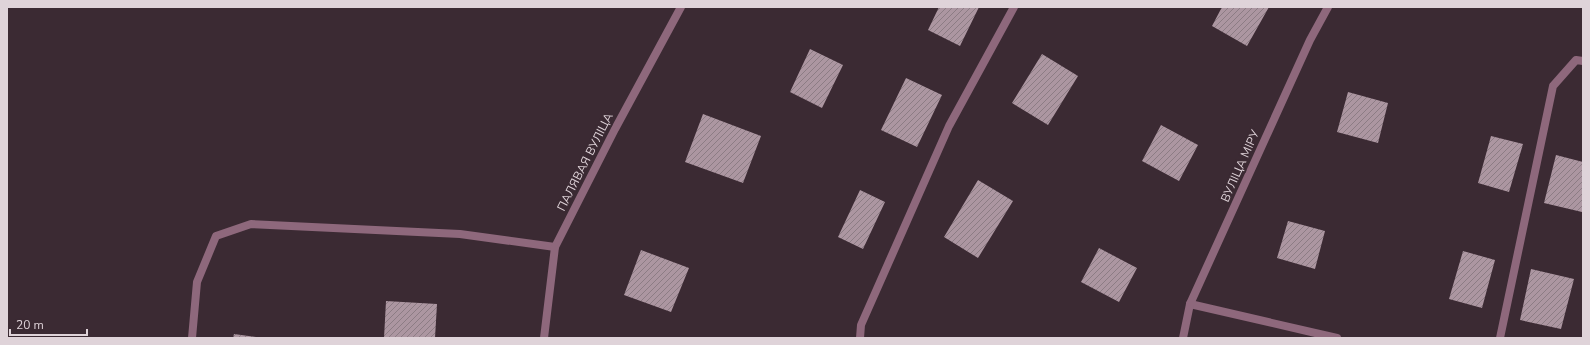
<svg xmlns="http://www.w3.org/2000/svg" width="1590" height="345" viewBox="0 0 1590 345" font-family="'Nunito Sans',sans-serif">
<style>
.building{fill:url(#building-hatch)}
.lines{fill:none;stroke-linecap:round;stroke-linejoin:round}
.service{stroke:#8e687c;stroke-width:8}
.minor{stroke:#8e687c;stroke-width:8}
.labels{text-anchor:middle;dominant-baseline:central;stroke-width:4;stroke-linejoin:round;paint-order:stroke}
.street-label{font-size:12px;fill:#dfd3d9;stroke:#3b2a33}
</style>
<defs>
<pattern id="building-hatch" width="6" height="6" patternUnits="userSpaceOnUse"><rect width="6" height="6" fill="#ac96a1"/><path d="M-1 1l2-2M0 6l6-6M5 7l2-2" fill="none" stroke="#8c7c84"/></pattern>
</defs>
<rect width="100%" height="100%" fill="#3b2a33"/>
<path class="building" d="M 939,7 L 979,7 L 960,46 L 928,30 Z
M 1222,7 L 1269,7 L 1247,46 L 1212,26 Z
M 810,49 L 843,65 L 822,108 L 790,92 Z
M 1042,54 L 1078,76 L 1048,125 L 1012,103 Z
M 906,78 L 942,95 L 917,147 L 881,130 Z
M 1348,92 L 1388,103 L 1378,143 L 1337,132 Z
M 703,114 L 761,136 L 743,183 L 685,162 Z
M 1161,125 L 1198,145 L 1179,181 L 1142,161 Z
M 1491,136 L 1523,144 L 1509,192 L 1478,183 Z
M 1556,155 L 1583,162 L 1582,212 L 1544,203 Z
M 978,180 L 1013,201 L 978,258 L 944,237 Z
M 860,190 L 885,202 L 863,249 L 838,237 Z
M 1288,221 L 1325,231 L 1315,269 L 1277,258 Z
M 1099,248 L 1137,268 L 1119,302 L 1081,282 Z
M 641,250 L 689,268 L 671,312 L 624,295 Z
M 1463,251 L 1495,260 L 1482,308 L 1449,299 Z
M 1531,269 L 1574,279 L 1561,329 L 1520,320 Z
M 386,301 L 437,304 L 435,338 L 384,338 Z
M 234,334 L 256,337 L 256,338 L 233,338 Z"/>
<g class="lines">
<path class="service" d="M 1190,304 L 1337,338
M 192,338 L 197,282 L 216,236 L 251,224 L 460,234 L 555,247
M 860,338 L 861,325 L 949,126 L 1014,7
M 1500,338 L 1553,86 L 1576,60 L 1583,61"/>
<path class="minor" d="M 544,338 L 555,247 L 615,129 L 681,7
M 1183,338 L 1190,304 L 1310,40 L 1328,7"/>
</g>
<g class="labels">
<g class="street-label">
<text transform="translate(585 162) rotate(-63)">ПАЛЯВАЯ ВУЛІЦА</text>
<text transform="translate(1240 166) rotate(-66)">ВУЛІЦА МІРУ</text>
</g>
</g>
<rect width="1590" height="345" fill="none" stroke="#dfd3d9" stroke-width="16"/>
<path d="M10 329v6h77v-6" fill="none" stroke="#dfd3d9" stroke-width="2"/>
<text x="16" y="329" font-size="12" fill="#dfd3d9" stroke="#3b2a33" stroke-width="3" paint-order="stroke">20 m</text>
</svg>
